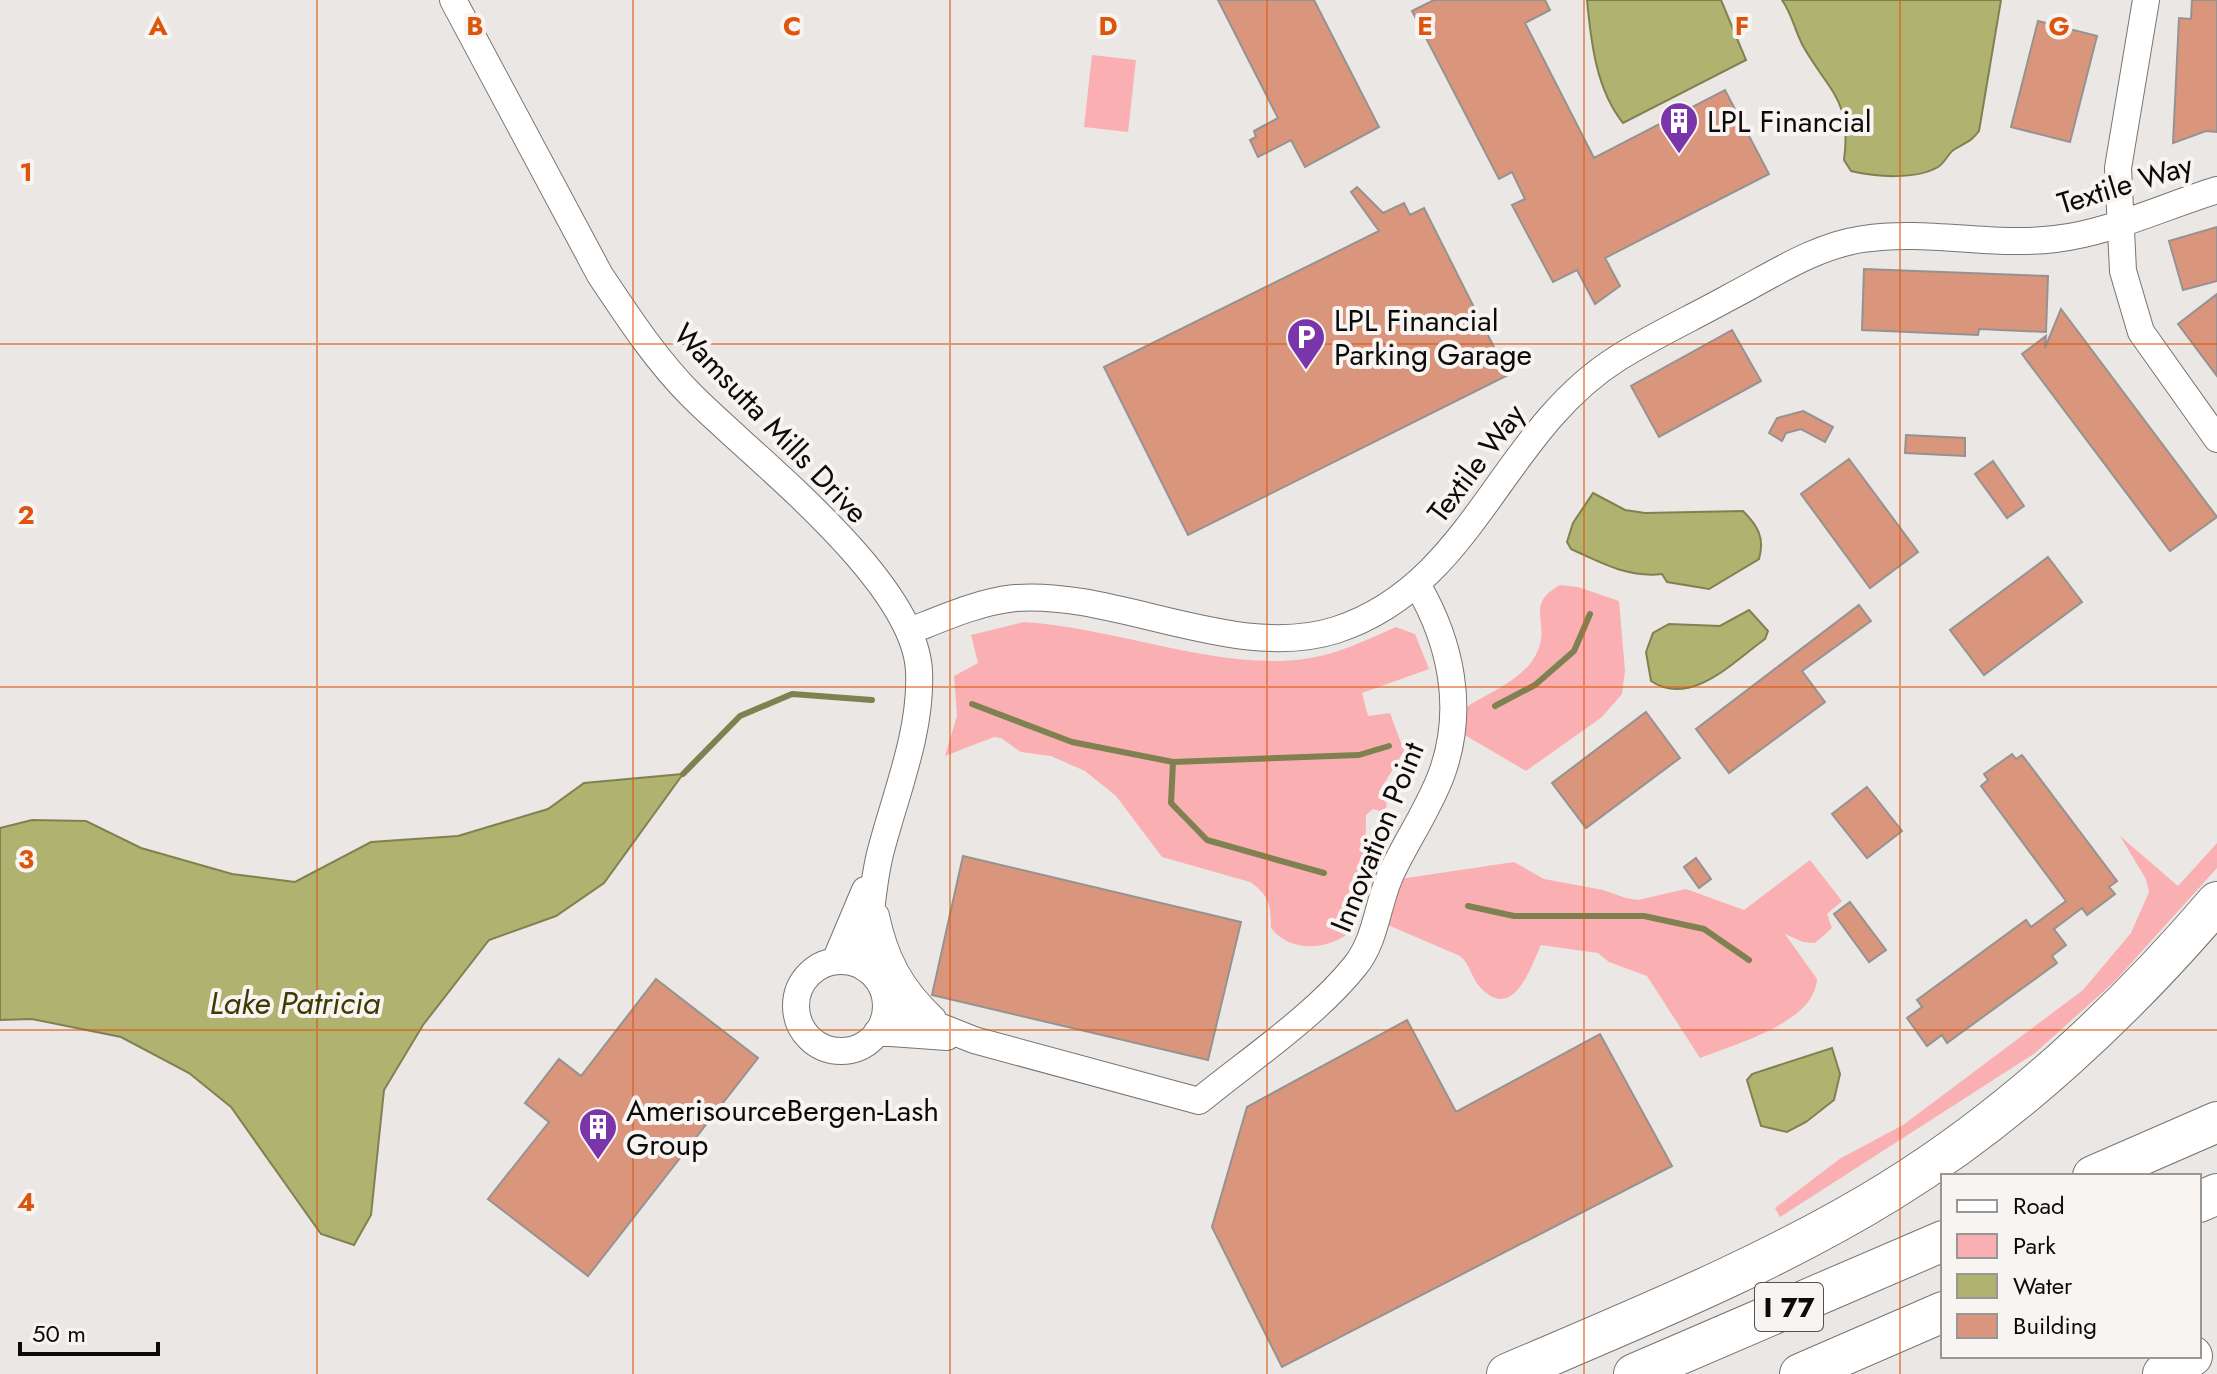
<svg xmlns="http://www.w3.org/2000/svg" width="2217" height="1374" viewBox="0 0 2217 1374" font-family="Jost,sans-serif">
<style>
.green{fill:#fab0b2}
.water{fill:#b0b370;stroke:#7f8151;stroke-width:2}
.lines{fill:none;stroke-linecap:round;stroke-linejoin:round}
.stream{stroke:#7f8151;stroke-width:6}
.building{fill:#da967d;stroke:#969290;stroke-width:2}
.minor-casing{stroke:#777471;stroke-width:28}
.highway-casing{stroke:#777471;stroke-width:42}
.minor{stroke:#fff;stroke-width:26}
.highway{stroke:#fff;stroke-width:40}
.grid{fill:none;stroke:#dd550c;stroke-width:2;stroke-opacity:0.55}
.labels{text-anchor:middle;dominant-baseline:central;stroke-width:8;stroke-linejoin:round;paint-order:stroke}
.shield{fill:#f7f4f1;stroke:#52514f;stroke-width:2}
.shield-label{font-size:28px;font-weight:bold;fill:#0c0b0a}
.poi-label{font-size:30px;fill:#0c0b0a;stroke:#f7f4f1;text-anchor:start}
.street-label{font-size:30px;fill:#0c0b0a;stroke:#f7f4f1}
.water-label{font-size:32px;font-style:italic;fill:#3b3c04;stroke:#f7f4f1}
.grid-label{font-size:26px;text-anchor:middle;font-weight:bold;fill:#dd550c;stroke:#f7f4f1;stroke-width:8;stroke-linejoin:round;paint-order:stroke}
</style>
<rect width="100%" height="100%" fill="#eae7e4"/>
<path class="green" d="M 1092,55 L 1136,60 L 1128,132 L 1084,127 Z
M 1560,585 L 1578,587 L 1619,601 L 1625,671 L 1622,694 L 1602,717 L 1526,771 L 1463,734 L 1465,708 C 1488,693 1528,678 1538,650 C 1550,622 1524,605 1560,585 Z
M 1024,622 C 1112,627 1220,671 1304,659 C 1336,655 1366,640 1396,627 L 1415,634 L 1429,669 L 1362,693 L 1368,716 L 1390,713 L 1404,751 L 1379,792 L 1387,804 L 1385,812 L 1373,809 L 1366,815 L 1365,872 L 1355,893 L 1352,930 C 1331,950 1291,954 1271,928 C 1271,905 1269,895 1250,882 L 1162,857 L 1116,796 L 1085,771 L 1051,756 L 1021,752 L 1001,738 L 994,737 L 945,756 L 957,716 L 954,676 L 978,663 L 971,635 Z
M 2120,836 L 2178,886 L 2217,843 L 2217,868 L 2114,982 L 2035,1053 L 1780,1217 L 1775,1208 L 1841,1158 L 1903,1125 L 2083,990 L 2131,933 L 2149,892 L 2146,879 Z
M 1810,860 L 1842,901 L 1827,914 L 1832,928 L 1815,943 L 1803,942 L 1785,934 L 1817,979 C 1815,1023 1734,1044 1700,1058 L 1647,976 L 1609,962 L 1598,953 L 1541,945 C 1530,969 1513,1023 1480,987 C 1470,976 1471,965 1460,956 L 1388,925 L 1400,879 L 1514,862 L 1544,879 L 1603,890 L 1626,898 L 1638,900 L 1686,889 L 1744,910 Z"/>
<path class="water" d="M 1587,0 L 1721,0 L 1746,60 L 1623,123 C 1596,89 1591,42 1587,0 Z
M 1782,0 L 2001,0 L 1979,131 C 1971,142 1966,142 1955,149 C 1948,153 1945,163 1938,167 C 1916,180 1875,177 1851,171 L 1844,160 C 1852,100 1830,93 1803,46 C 1795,31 1792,14 1782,0 Z
M 1593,493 L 1625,510 L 1645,513 L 1743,511 C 1758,526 1765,538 1759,559 L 1709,589 L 1667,582 L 1662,574 C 1628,578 1602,563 1571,549 L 1567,542 L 1573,523 Z
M 1749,610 L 1768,631 L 1765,639 C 1734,661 1691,708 1651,681 L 1646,652 L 1653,633 L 1669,624 L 1720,626 Z
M 683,774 L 604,883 L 556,916 L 489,940 L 423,1025 L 384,1090 L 371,1215 L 354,1245 L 321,1234 L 231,1107 L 189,1073 L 121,1037 L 32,1019 L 0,1020 L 0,828 L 32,820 L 86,821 L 141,848 L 232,874 L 295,882 L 371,842 L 458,836 L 548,809 L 584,783 Z
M 1832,1048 L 1840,1074 L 1834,1100 L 1806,1122 L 1787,1132 L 1761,1126 L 1747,1080 L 1752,1074 Z"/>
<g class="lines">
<path class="stream" d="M 972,704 L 1072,742 L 1173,762 L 1359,755 L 1389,746
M 1495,706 L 1535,685 L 1574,651 L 1590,614
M 1173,762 L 1171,803 L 1207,840 L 1324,873
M 683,774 L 740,716 L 792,694 L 872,700
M 1468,906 L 1514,916 L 1644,916 L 1704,929 L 1749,960"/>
</g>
<path class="building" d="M 1218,0 L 1314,0 L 1379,127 L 1305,167 L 1291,140 L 1258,157 L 1250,140 L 1256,137 L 1254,131 L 1278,118 Z
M 1434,0 L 1545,0 L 1550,10 L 1525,23 L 1594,158 L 1725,90 L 1769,174 L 1605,258 L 1620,286 L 1595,304 L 1577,270 L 1553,282 L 1512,205 L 1525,199 L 1512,172 L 1499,179 L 1412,11 Z
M 2192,0 L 2217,0 L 2217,132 L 2206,131 L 2173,143 L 2179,18 L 2191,19 Z
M 2038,21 L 2097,36 L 2070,142 L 2011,127 Z
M 1357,187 L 1383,213 L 1404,203 L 1410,215 L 1424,208 L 1508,375 L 1188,535 L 1104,367 L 1379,231 L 1351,192 Z
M 2217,227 L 2217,281 L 2183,290 L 2169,241 Z
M 1864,269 L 2048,276 L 2046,332 L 1979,329 L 1978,335 L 1862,330 Z
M 2217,294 L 2217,376 L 2178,324 Z
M 2061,309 L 2217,517 L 2170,551 L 2022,354 L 2046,336 L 2045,348 Z
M 1732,330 L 1761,381 L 1659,437 L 1631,386 Z
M 1803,411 L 1833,427 L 1825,442 L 1801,429 L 1786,433 L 1782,441 L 1769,433 L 1777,418 Z
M 1906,435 L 1965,438 L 1965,456 L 1905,453 Z
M 1849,459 L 1918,552 L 1870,588 L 1801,494 Z
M 1993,461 L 2024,506 L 2007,518 L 1975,474 Z
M 2048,557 L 2082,602 L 1984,675 L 1950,630 Z
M 1859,605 L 1871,621 L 1802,671 L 1825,702 L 1729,773 L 1696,729 Z
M 1646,712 L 1680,758 L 1586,828 L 1552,783 Z
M 2012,754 L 2016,759 L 2022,755 L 2117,881 L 2109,887 L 2115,894 L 2087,915 L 2082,908 L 2054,929 L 2066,945 L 2052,956 L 2057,963 L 1947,1043 L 1942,1035 L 1927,1046 L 1907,1018 L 1922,1007 L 1917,1000 L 2026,920 L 2031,927 L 2066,901 L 1981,786 L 1988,780 L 1984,774 Z
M 1867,787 L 1902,831 L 1867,858 L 1832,814 Z
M 963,856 L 1241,922 L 1208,1060 L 932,995 Z
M 1696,858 L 1711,879 L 1699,888 L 1684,867 Z
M 1850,902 L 1886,950 L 1869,962 L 1834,914 Z
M 656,979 L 758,1058 L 588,1276 L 488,1199 L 549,1122 L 525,1103 L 559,1059 L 581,1076 Z
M 1407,1020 L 1456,1112 L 1600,1034 L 1672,1166 L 1282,1367 L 1212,1227 L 1247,1107 Z"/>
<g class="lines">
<defs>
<path id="minor" d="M 453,0 L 600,275 C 628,317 656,360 692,396 C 755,459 915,581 919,671 C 922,732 895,795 880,854 C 871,891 870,930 865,968
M 2146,0 L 2118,168 L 2123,271 L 2141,332 L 2217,439
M 910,631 C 943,618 978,602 1015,598 C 1116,590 1236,662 1336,630 C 1474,585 1500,432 1618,358 C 1653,336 1692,318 1728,298 C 1771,276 1814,246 1863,239 C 1927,229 1991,247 2055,239 C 2109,233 2165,206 2217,190
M 876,916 C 885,959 901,989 933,1019
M 835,961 L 865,890
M796 1006a45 45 0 1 1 90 0a45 45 0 1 1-90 0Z
M 886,1005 L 974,1040 L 1199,1101 C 1249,1060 1315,1016 1355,966 C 1376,940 1377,906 1390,876 C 1406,841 1429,809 1442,773 C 1465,709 1451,643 1418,586
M 877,1032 L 947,1037"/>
<path id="highway" d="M 2093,1176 L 2217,1122
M 2199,1202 L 2217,1194
M 1507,1374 C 1635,1319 1772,1264 1890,1191 C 2012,1116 2125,1010 2217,902
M 1634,1374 L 1943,1241
M 1800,1374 L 1943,1312
M 2163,1374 L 2192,1356"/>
</defs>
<use href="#minor" class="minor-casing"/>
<use href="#highway" class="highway-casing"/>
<use href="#minor" class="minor"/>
<use href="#highway" class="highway"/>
</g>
<path class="grid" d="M 317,0 L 317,1374M 633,0 L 633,1374M 950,0 L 950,1374M 1267,0 L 1267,1374M 1584,0 L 1584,1374M 1900,0 L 1900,1374M 0,344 L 2217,344M 0,687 L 2217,687M 0,1030 L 2217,1030"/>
<defs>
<symbol id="building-pin" viewBox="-11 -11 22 30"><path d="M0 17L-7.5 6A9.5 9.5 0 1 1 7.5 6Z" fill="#7935a9" stroke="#f7f4f1"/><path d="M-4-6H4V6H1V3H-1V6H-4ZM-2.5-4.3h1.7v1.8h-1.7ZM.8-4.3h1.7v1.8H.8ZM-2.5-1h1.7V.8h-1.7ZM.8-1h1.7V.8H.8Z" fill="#fff"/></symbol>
<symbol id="parking-pin" viewBox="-11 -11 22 30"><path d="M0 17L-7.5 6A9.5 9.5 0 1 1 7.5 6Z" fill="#7935a9" stroke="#f7f4f1"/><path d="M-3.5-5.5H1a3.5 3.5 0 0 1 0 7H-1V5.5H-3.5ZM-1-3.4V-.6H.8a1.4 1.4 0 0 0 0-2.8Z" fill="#fff"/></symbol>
</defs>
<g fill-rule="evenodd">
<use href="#building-pin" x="1657" y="99" width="44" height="60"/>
<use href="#parking-pin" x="1284" y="315" width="44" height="60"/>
<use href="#building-pin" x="576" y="1105" width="44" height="60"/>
</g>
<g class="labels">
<rect class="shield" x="1755" y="1283" width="68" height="48" rx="6"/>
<g class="shield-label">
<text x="1789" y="1307">I 77</text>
</g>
<g class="poi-label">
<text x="1707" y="121">LPL Financial</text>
<text x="1334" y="320">LPL Financial<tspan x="1334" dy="34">Parking Garage</tspan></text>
<text x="626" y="1110">AmerisourceBergen-Lash<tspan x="626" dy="34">Group</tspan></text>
</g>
<g class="street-label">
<text transform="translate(2125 184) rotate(-17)">Textile Way</text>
<text transform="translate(771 423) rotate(46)">Wamsutta Mills Drive</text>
<text transform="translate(1476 463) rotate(-53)">Textile Way</text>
<text transform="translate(1377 837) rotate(-68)">Innovation Point</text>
</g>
<g class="water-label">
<text x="295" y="1003">Lake Patricia</text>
</g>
</g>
<g class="grid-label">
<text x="158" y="35">A</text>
<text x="475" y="35">B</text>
<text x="792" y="35">C</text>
<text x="1108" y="35">D</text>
<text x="1425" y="35">E</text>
<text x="1742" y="35">F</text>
<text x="2059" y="35">G</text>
<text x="26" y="181">1</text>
<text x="26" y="524">2</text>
<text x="26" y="868">3</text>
<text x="26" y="1211">4</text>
</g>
<rect x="1941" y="1174" width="260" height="184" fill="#f7f4f1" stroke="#999795" stroke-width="2"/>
<rect x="1957" y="1200" width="40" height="12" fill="#ffffff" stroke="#999795" stroke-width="2"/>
<text x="2013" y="1214" font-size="24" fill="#0c0b0a">Road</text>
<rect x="1957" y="1234" width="40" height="24" fill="#fab0b2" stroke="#999795" stroke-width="2"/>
<text x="2013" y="1254" font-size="24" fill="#0c0b0a">Park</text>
<rect x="1957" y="1274" width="40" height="24" fill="#b0b370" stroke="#999795" stroke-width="2"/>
<text x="2013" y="1294" font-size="24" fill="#0c0b0a">Water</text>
<rect x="1957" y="1314" width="40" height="24" fill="#da967d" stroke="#999795" stroke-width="2"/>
<text x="2013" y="1334" font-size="24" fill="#0c0b0a">Building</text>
<path d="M20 1342v12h138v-12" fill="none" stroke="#0c0b0a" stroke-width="4"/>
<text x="32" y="1342" font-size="24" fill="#0c0b0a" stroke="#f7f4f1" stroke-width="6" paint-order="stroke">50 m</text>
</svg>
